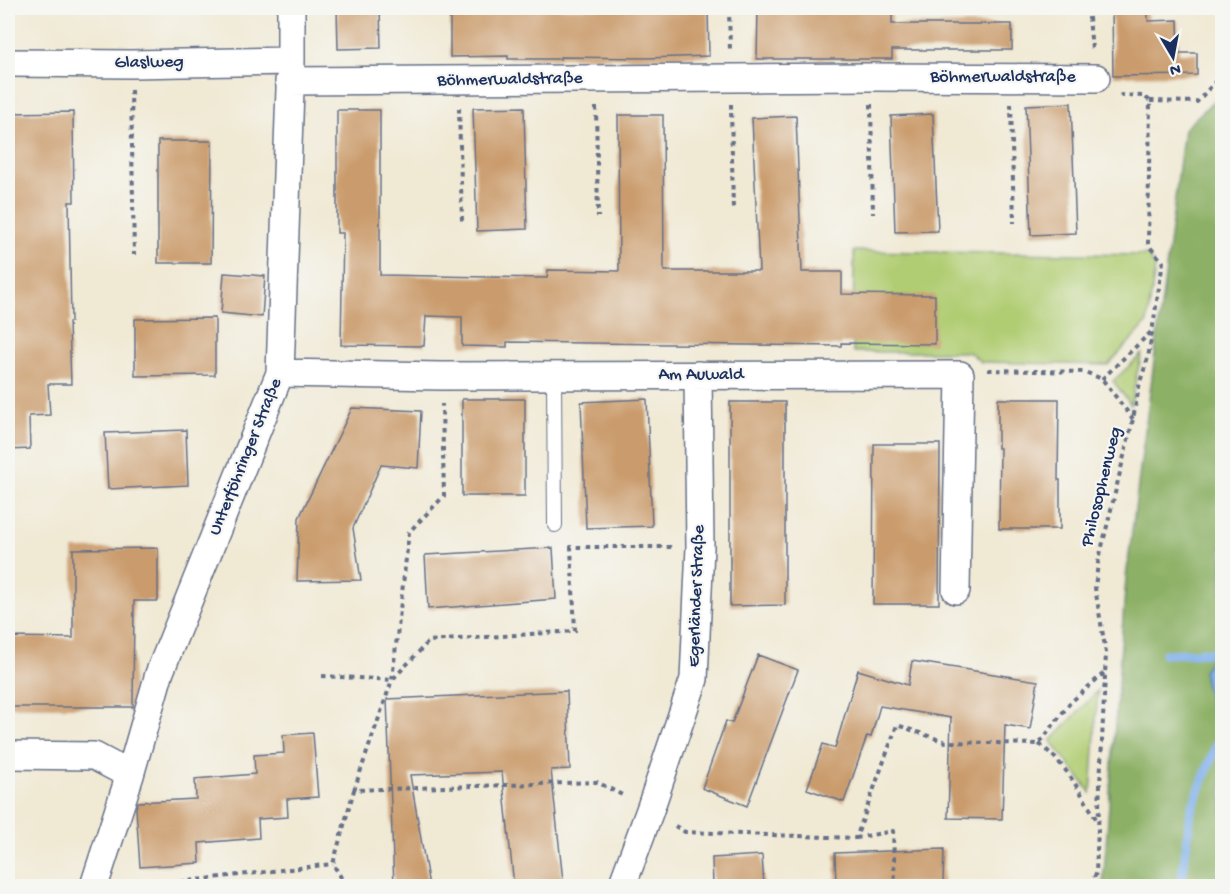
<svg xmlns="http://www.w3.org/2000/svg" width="1230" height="894" viewBox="0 0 1230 894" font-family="'Gochi Hand',sans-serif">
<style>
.green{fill:#b1cd73;stroke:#667e68;stroke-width:1.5}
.forest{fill:#8cb065;stroke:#547062;stroke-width:1.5}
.water{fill:#81b1ec;stroke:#4e70a5;stroke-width:1.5}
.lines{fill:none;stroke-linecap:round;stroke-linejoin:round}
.stream{stroke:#81b1ec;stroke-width:9}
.building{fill:#ca9c6d}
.service-casing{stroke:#667087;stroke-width:16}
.minor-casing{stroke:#667087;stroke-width:30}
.path{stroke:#667087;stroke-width:4;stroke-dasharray:4.5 4.5;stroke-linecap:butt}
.service{stroke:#fff;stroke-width:14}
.minor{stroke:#fff;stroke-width:27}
.labels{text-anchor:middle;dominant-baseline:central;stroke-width:4.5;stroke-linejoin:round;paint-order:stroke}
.street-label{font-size:18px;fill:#1b2f5e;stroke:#f6f6f2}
</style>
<rect width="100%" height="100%" fill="#f6f6f2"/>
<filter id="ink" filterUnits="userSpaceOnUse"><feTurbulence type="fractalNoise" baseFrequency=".0167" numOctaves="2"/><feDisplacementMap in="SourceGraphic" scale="12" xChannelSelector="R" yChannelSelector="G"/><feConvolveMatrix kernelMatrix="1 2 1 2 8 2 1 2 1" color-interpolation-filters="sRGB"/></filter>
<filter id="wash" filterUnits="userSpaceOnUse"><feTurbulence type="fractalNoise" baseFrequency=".008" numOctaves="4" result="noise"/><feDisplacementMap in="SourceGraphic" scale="24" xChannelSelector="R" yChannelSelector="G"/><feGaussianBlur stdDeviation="1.35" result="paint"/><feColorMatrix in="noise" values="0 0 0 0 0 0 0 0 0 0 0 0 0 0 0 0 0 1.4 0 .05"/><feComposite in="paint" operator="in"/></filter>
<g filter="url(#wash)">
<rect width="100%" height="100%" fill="#f0e9d4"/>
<path class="green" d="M 854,251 L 1148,255 L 1155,268 L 1147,323 L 1108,365 L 981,362 L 969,352 L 853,352 Z
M 1142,354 L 1137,373 L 1131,405 L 1113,381 Z
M 1098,690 L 1091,793 L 1051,741 Z"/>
<path class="forest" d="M 1222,93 L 1222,886 L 1103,886 L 1126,578 L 1184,129 Z"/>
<path class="water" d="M 1222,641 L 1222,721 L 1212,715 L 1203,671 Z"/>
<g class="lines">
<path class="stream" d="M 1165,654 L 1215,652
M 1181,886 L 1191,811 L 1222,731"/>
</g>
<g id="blocks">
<path class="building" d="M 337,8 L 380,8 L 381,48 L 338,49 Z
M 450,8 L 708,8 L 709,56 L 646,58 L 560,57 L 560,59 L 508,59 L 508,56 L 450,57 Z
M 758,8 L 892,8 L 892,24 L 1012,24 L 1012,50 L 892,50 L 892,59 L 757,59 Z
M 1112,8 L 1148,8 L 1148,21 L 1178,20 L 1179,53 L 1197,53 L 1197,75 L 1113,76 Z
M 1071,103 L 1076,233 L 1031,235 L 1026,105 Z
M 524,107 L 527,229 L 477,231 L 473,108 Z
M 337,110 L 380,110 L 380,275 L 547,278 L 548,270 L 619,271 L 618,115 L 663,115 L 664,271 L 759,271 L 752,118 L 796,116 L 802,272 L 842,272 L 842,294 L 935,295 L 935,344 L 841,343 L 841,346 L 507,342 L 507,347 L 462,346 L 462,317 L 426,316 L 424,346 L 341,345 L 343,233 L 337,233 Z
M 73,112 L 74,202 L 69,202 L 71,322 L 69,322 L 71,384 L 48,384 L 50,415 L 29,416 L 30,449 L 8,450 L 8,353 L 10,353 L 8,229 L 10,229 L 8,113 Z
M 933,114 L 938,231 L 895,232 L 891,116 Z
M 158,141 L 212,141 L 211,263 L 158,263 Z
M 224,273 L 265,276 L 262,317 L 221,313 Z
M 215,318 L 215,375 L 135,376 L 135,319 Z
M 462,399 L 525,399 L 525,496 L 462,496 Z
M 647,399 L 652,526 L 586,528 L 581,402 Z
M 998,399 L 1059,399 L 1058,480 L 1060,480 L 1060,529 L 999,529 L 1000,448 L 998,448 Z
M 730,402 L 785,402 L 785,605 L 730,606 Z
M 352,408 L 421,411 L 418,468 L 381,465 L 353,528 L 361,580 L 297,581 L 299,518 Z
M 186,430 L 188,485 L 108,489 L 105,433 Z
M 874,444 L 940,444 L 939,604 L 873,604 Z
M 158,548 L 158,601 L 134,601 L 133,707 L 8,707 L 8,637 L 73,638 L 73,549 Z
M 553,548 L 556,599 L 428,609 L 425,555 Z
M 758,655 L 798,670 L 747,806 L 702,788 L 726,721 L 732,723 Z
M 912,661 L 1038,681 L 1030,729 L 1005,725 L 1002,819 L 948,818 L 951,718 L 880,706 L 871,737 L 867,736 L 844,802 L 807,789 L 823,744 L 835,748 L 858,670 L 908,685 Z
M 567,691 L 570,769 L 551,770 L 563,881 L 514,886 L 502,772 L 410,775 L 429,886 L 394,886 L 387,699 Z
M 313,733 L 318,797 L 287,799 L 288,817 L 258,819 L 259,838 L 199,843 L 200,863 L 140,867 L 136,808 L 138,802 L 196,799 L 195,779 L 255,774 L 254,755 L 284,753 L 283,735 Z
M 944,849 L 943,884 L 882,883 L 882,886 L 836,886 L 835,853 Z
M 762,855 L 764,886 L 713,886 L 712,858 Z"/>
</g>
</g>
<g filter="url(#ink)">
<use href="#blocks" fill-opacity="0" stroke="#667087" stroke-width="1.5"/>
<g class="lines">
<defs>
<path id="service" d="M 554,376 L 555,525"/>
<path id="minor" d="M 8,63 L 131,64 L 291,61
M 289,81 L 871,77 L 1096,78
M 280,373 L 441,376 L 960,375 L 956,590
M 8,755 L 94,756 L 130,775
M 94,886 L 130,775 L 159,674 L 280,373 L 291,61 L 291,8
M 622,886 L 650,810 L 694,679 L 700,547 L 698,375"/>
</defs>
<use href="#service" class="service-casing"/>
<use href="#minor" class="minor-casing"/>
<path class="path" d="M 729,8 L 730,52
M 1088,8 L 1092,49
M 131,90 L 134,255
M 1150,101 L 1197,102 L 1222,74
M 731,104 L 733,212
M 871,104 L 873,214
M 1011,104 L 1014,223
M 596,107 L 598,217
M 459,108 L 462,221
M 988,370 L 1085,372 L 1102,379 L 1133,419
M 1102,379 L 1151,332
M 322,676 L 392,680 L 429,641 L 575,631 L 571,547 L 673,547
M 1039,744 C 1066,763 1081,794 1098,822
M 354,790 L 392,680 L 409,532 L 444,496 L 442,404
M 675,826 L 685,832 L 856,838 L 897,725 L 946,742 L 1039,744 L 1070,703 L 1105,672
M 856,838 L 893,831 L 895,886
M 145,886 L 333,864
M 346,886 L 333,864 L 354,790 L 597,782 L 624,796
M 1091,886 L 1096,873 L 1106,653 L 1095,588 L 1098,563 L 1133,419 L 1140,382 L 1148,358 L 1163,262 L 1148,245 L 1150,101 L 1144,96 L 1119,95"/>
<use href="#service" class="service"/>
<use href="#minor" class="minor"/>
</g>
</g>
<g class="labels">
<g class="street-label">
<text transform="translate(149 63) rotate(-1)">Glaslweg</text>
<text x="1003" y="77">Böhmerwaldstraße</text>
<text transform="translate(510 80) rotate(-1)">Böhmerwaldstraße</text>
<text x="701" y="375">Am Auwald</text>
<text transform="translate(246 457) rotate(-68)">Unterföhringer Straße</text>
<text transform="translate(1102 487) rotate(-76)">Philosophenweg</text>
<text transform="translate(697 596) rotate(-88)">Egerländer Straße</text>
</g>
</g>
<rect width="1230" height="894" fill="none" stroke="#f6f6f2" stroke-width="30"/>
<g transform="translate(1173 57) rotate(170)" stroke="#f6f6f2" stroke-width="4.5" paint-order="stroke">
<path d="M0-4.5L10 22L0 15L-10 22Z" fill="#1b2f5e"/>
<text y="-9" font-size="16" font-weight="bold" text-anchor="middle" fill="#1b2f5e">N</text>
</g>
</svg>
